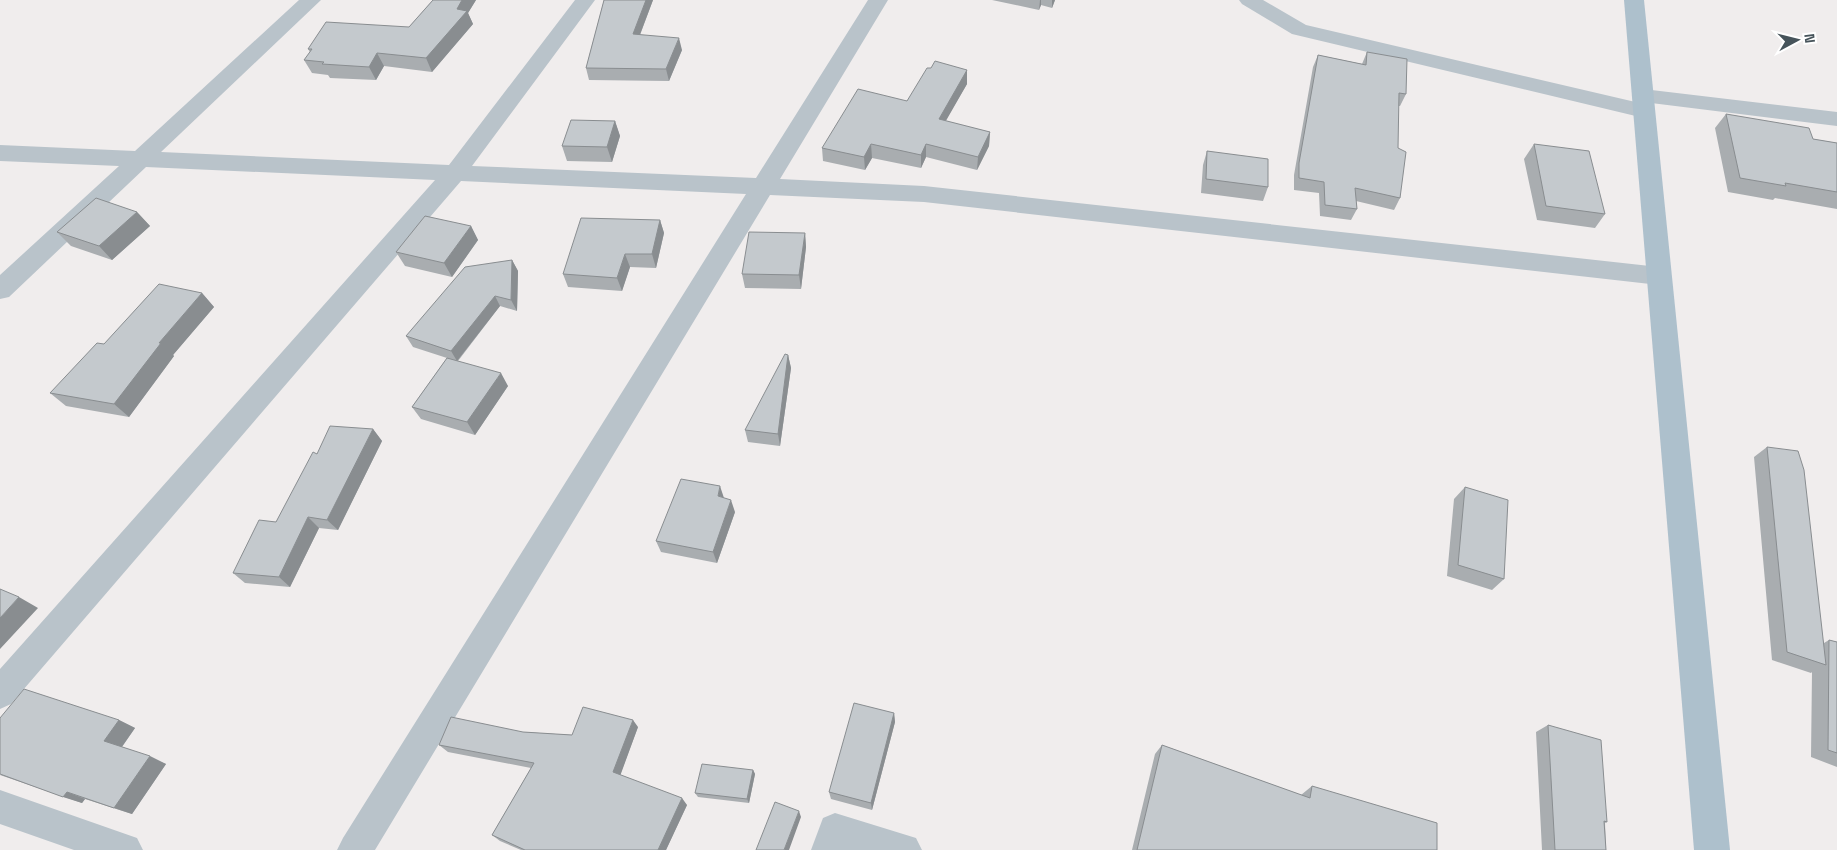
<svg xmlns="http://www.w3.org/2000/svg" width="1837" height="850" viewBox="0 0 1837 850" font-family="'Space Grotesk',sans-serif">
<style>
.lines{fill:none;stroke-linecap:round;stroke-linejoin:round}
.minor{fill:#b9c3ca;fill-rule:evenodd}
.major{fill:#adc0cc;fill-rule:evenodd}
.wall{fill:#a9adb0}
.shaded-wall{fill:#898d90}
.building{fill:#c4c9cd;stroke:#898d90}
</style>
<rect width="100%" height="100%" fill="#f0eded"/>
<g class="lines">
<path class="minor" d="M 299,0 L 321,0 L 161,152 L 449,165 L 575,0 L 595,0 L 472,166 L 756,178 L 868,0 L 888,0 L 780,179 L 924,186 L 1659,267 L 1668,269 L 1671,276 L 1668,283 L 1659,285 L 924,202 L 770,195 L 375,850 L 337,850 L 343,838 L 746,194 L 461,181 L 11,704 L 0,709 L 0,669 L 435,180 L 146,167 L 9,297 L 0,299 L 0,275 L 119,166 L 0,161 L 0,145 L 135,151 Z
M 1239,0 L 1263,0 L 1306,25 L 1644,104 L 1652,106 L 1655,111 L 1652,116 L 1644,118 L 1292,34 L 1242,4 Z
M 1643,89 L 1837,112 L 1837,126 L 1635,101 L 1632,96 L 1635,91 Z
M 0,790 L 137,838 L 143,850 L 74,850 L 0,824 Z
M 835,813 L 916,838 L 922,850 L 811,850 L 823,818 Z"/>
<path class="major" d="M 1624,0 L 1644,0 L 1730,850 L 1694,850 Z"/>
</g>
<path class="wall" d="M 433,0 L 476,0 L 468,13 L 473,24 L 432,72 L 384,66 L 376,80 L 330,78 L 328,75 L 312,73 L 304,60 L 310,52 L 308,49 L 409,27 Z
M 604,0 L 653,0 L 640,35 L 682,50 L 669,81 L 589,80 L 586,68 Z
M 992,0 L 1055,0 L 1052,8 L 1041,5 L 1039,10 Z
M 1367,52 L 1406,94 L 1400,106 L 1398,106 L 1398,148 L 1400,198 L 1394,210 L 1356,201 L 1357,209 L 1351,220 L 1320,216 L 1319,193 L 1294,190 L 1294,175 L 1313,67 L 1318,55 L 1362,64 Z
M 931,68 L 967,70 L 967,84 L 945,121 L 990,132 L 989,146 L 977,170 L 926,157 L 921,168 L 872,158 L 865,170 L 823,161 L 822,148 L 907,101 Z
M 1726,114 L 1813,139 L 1837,143 L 1837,209 L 1775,198 L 1773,200 L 1728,192 L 1715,128 Z
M 615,121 L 620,136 L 612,162 L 567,161 L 562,146 Z
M 1534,144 L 1605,214 L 1595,228 L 1537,220 L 1524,159 Z
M 1207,151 L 1268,187 L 1263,201 L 1201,193 L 1203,165 Z
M 137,212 L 150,226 L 112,260 L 71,246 L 57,232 Z
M 660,220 L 664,233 L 656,268 L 630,267 L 622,291 L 568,287 L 563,274 Z
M 471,226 L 478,240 L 452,277 L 405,266 L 396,252 Z
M 805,233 L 806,247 L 801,289 L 745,288 L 742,274 Z
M 512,260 L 518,271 L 517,311 L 500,306 L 458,361 L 508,386 L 475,435 L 421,419 L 412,407 L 447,358 L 413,347 L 406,336 Z
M 202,293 L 214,307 L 173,355 L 174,356 L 129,417 L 66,406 L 50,393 L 104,344 Z
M 788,355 L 791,368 L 780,446 L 748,442 L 745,430 Z
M 373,429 L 382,441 L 338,530 L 319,528 L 290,587 L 245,583 L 233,573 L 276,522 L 317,454 Z
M 1767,447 L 1824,643 L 1829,640 L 1837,642 L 1837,767 L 1811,757 L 1812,672 L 1811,673 L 1772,660 L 1754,457 Z
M 1465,487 L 1504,579 L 1492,590 L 1447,576 L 1454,499 Z
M 735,512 L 717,563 L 661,552 L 656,541 Z
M 894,713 L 895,722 L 872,810 L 831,799 L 829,792 Z
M 119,720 L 135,728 L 122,747 L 166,764 L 132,814 L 85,799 L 82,803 L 0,775 Z
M 1548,725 L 1607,822 L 1605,823 L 1606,850 L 1542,850 L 1536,732 Z
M 638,727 L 620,775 L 687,805 L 666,850 L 521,850 L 500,841 L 492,835 L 531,768 L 448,752 L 439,745 L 523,732 L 572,735 Z
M 1162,745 L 1301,795 L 1312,786 L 1437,850 L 1132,850 L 1155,754 Z
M 753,770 L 755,774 L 749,803 L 698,797 L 695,793 Z"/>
<path class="shaded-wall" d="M 462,0 L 476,0 L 468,13 L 473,24 L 432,72 L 426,58 Z
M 646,0 L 653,0 L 636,45 L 633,34 Z
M 1040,0 L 1041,0 L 1041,5 L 1039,10 Z
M 1052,0 L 1055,0 L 1052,8 Z
M 679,38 L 682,50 L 669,81 L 666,69 Z
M 377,53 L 384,66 L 376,80 L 369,67 Z
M 967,70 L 967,84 L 939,133 L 939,119 Z
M 615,121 L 620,136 L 612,162 L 607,147 Z
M 990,132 L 989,146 L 977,170 L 978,157 Z
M 871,144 L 872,158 L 865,170 L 864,157 Z
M 926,144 L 926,157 L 921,168 L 921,155 Z
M 137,212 L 150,226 L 112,260 L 99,246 Z
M 660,220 L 664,233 L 656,268 L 652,254 Z
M 471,226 L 478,240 L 452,277 L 444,263 Z
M 805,233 L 806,247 L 801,289 L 799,275 Z
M 625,254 L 630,267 L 622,291 L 617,278 Z
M 512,260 L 518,271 L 517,311 L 511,300 Z
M 202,293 L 214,307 L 173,355 L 174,356 L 129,417 L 114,404 L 159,343 Z
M 495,296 L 500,306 L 457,361 L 451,351 Z
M 788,355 L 791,368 L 780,446 L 778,434 Z
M 501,373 L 508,386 L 475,435 L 467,422 Z
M 373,429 L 382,441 L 338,530 L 327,520 Z
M 720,486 L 724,498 L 718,496 Z
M 731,500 L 735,512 L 717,563 L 713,552 Z
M 308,517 L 319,528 L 290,587 L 279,577 Z
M 19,597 L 38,608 L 0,649 L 0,618 Z
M 894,713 L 895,722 L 872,810 L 871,803 Z
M 119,720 L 135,728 L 121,748 L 104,741 Z
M 633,720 L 638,727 L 619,779 L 613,772 Z
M 150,756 L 166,764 L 132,814 L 114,808 Z
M 753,770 L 755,774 L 749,803 L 747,799 Z
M 67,792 L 85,799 L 82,803 L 63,797 Z
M 682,798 L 687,805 L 666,850 L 658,850 Z
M 799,811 L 801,817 L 789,850 L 784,850 Z"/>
<path class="building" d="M 433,0 L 462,0 L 457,9 L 467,11 L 426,58 L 377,53 L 369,67 L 322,64 L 324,62 L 304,60 L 312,49 L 308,49 L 326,22 L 409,27 Z
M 604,0 L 646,0 L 633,34 L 679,38 L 666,69 L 586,68 Z
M 1367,52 L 1407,59 L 1406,94 L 1399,93 L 1398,148 L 1406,152 L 1400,198 L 1355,188 L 1357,209 L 1325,205 L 1324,182 L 1299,178 L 1299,163 L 1318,55 L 1366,65 Z
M 935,61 L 967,70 L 939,119 L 990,132 L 978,157 L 926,144 L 921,155 L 871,144 L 864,157 L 822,148 L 858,89 L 907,101 L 927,68 L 931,68 Z
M 1726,114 L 1809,128 L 1813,139 L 1837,143 L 1837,192 L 1785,183 L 1786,186 L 1740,178 Z
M 571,120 L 615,121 L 607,147 L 562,146 Z
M 1534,144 L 1589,151 L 1605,214 L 1546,206 Z
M 1207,151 L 1268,159 L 1268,187 L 1206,179 Z
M 96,198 L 137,212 L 99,246 L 57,232 Z
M 425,216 L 471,226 L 444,263 L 396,252 Z
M 581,218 L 660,220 L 652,254 L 625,254 L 617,278 L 563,274 Z
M 749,232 L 805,233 L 799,275 L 742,274 Z
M 512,260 L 511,300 L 495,296 L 451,351 L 406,336 L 465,267 Z
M 159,284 L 202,293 L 159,343 L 161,343 L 114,404 L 50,393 L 97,343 L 104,344 Z
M 785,354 L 788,355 L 778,434 L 745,430 Z
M 447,358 L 501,373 L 467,422 L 412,407 Z
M 330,426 L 373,429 L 327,520 L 308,517 L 279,577 L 233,573 L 259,520 L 276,522 L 313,452 L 317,454 Z
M 1767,447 L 1798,451 L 1804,470 L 1826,665 L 1787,652 Z
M 681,479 L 720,486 L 718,496 L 731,500 L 713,552 L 656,541 Z
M 1465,487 L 1508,500 L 1504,579 L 1458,565 Z
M 0,589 L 19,597 L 0,618 Z
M 1829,640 L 1837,642 L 1837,753 L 1828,750 Z
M 24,689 L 119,720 L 104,741 L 150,756 L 114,808 L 67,792 L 63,797 L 0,774 L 0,718 Z
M 854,703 L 894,713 L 871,803 L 829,792 Z
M 583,707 L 633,720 L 613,772 L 682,798 L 658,850 L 525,850 L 492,835 L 534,763 L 439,745 L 451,717 L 523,732 L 572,735 Z
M 1548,725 L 1601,740 L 1607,822 L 1604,821 L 1606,850 L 1555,850 Z
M 1162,745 L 1310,798 L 1312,786 L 1437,823 L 1437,850 L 1137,850 Z
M 702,764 L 753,770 L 747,799 L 695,793 Z
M 775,802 L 799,811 L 784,850 L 756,850 Z"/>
<g transform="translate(1797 40) rotate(83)" stroke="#ffffff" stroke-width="4" paint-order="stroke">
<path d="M0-4L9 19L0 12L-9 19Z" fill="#46535a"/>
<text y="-8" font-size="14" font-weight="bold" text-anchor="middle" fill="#46535a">N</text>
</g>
</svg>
